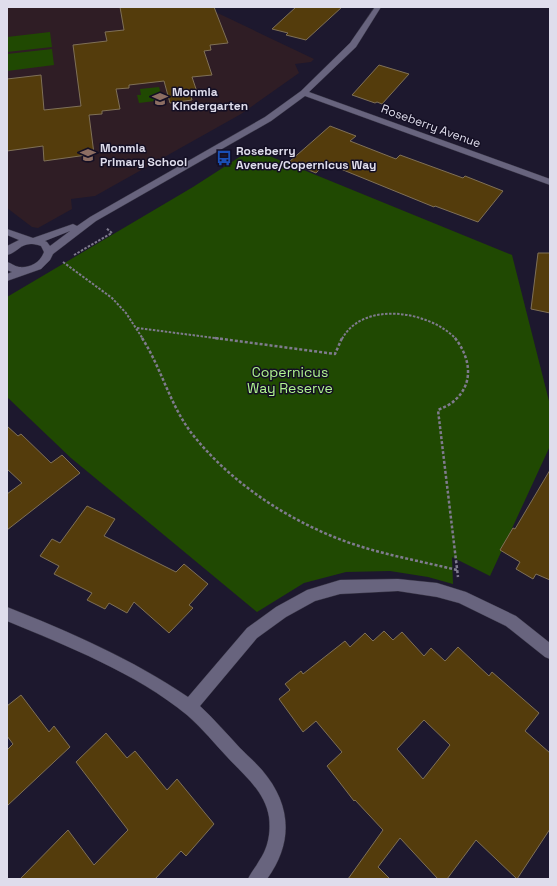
<svg xmlns="http://www.w3.org/2000/svg" width="557" height="886" viewBox="0 0 557 886" font-family="'Space Grotesk',sans-serif">
<style>
.education{fill:#2f1d25}
.green{fill:#204902}
.building{fill:#543c0c;stroke:#7f7057;fill-rule:evenodd}
.lines{fill:none;stroke-linecap:round;stroke-linejoin:round}
.minor-casing{stroke:#373444;stroke-width:1}
.path-far1{stroke:#7f7b8e;stroke-width:2;stroke-dasharray:2.5 1.5;stroke-linecap:butt}
.path{stroke:#7f7b8e;stroke-width:2.5;stroke-dasharray:3 2;stroke-linecap:butt}
.minor{fill:#68647e;fill-rule:evenodd}
.labels{text-anchor:middle;dominant-baseline:central;stroke-width:3;stroke-linejoin:round;paint-order:stroke}
.far-poi-label{font-size:12px;font-weight:bold;fill:#dfddec;stroke:#140f24;text-anchor:start}
.far-street-label{font-size:12px;fill:#dfddec;stroke:#140f24}
.park-label{font-size:14px;fill:#b0f490;stroke:#140f24}
</style>
<rect width="100%" height="100%" fill="#1d182e"/>
<path class="education" d="M 7,7 L 205,7 L 314,59 L 311,62 L 295,64 L 299,73 L 241,114 L 95,196 L 71,199 L 72,209 L 38,228 L 32,227 L 7,208 Z"/>
<path class="green" d="M 50,32 L 52,47 L 7,52 L 7,37 Z
M 52,49 L 54,65 L 7,71 L 7,54 Z
M 159,87 L 163,100 L 139,103 L 137,95 L 141,95 L 140,89 Z
M 252,149 L 512,255 L 550,405 L 550,446 L 490,576 L 452,557 L 453,584 L 428,577 L 390,571 L 346,572 L 304,583 L 257,612 L 71,458 L 7,397 L 7,297 L 193,187 Z"/>
<path class="building" d="M 120,7 L 214,7 L 228,43 L 210,45 L 211,50 L 204,51 L 212,75 L 192,77 L 198,95 L 191,96 L 192,100 L 170,103 L 164,81 L 129,85 L 129,88 L 116,89 L 120,109 L 102,111 L 102,114 L 89,115 L 94,154 L 44,161 L 43,146 L 7,151 L 7,79 L 41,75 L 44,110 L 81,106 L 73,45 L 107,41 L 105,32 L 124,30 Z
M 296,7 L 342,7 L 306,40 L 286,35 L 288,33 L 272,29 Z
M 379,65 L 409,74 L 382,104 L 377,102 L 375,103 L 352,95 Z
M 330,126 L 356,136 L 350,141 L 396,159 L 400,155 L 463,178 L 465,176 L 503,191 L 478,222 L 435,206 L 434,207 L 326,163 L 316,173 L 289,162 Z
M 538,253 L 550,253 L 550,313 L 531,309 Z
M 7,426 L 18,436 L 21,434 L 51,463 L 62,455 L 80,473 L 7,530 L 7,494 L 22,483 L 7,469 Z
M 550,470 L 550,580 L 536,574 L 533,579 L 516,569 L 520,562 L 500,550 L 513,528 L 515,529 Z
M 87,506 L 115,519 L 104,536 L 176,572 L 184,564 L 208,584 L 189,605 L 193,608 L 169,633 L 134,602 L 127,613 L 109,603 L 105,609 L 87,600 L 92,593 L 54,574 L 59,566 L 40,556 L 52,539 L 60,543 Z
M 384,631 L 393,640 L 402,632 L 424,656 L 431,648 L 445,661 L 458,647 L 489,676 L 492,672 L 539,713 L 525,731 L 550,753 L 550,829 L 517,879 L 476,840 L 447,879 L 438,879 L 400,838 L 378,867 L 390,879 L 348,879 L 383,830 L 355,800 L 354,801 L 327,766 L 342,752 L 316,721 L 303,732 L 279,699 L 290,690 L 285,684 L 301,671 L 303,674 L 345,641 L 350,647 L 365,633 L 373,641 ZM 424,720 L 450,745 L 423,779 L 397,749 Z
M 21,695 L 49,732 L 54,726 L 70,747 L 7,806 L 7,750 L 13,744 L 7,736 L 7,706 Z
M 106,733 L 127,758 L 135,751 L 167,790 L 177,779 L 214,824 L 186,856 L 181,851 L 155,879 L 20,879 L 68,830 L 94,865 L 128,830 L 76,762 Z"/>
<g class="lines">
<defs>
<path id="minor" d="M 375,7 L 381,7 L 356,47 L 309,92 L 550,179 L 550,185 L 305,96 L 271,121 L 96,221 L 53,254 L 50,260 L 41,269 L 7,281 L 7,274 L 12,272 L 7,270 L 7,262 C 11,263 14,266 19,267 C 30,268 40,263 44,252 L 41,246 C 21,239 20,252 7,255 L 7,246 L 19,240 L 7,235 L 7,229 L 33,238 L 73,224 L 77,226 L 90,217 L 265,117 L 301,91 L 350,43 ZM 70,231 L 50,246 L 47,242 L 45,241 Z
M 398,579 L 437,583 L 466,592 L 516,616 L 550,643 L 550,659 L 545,657 L 506,626 L 459,603 L 437,597 L 398,591 L 340,594 L 315,601 L 286,617 L 257,638 L 200,706 C 214,719 227,734 240,748 C 247,755 255,762 262,770 C 291,804 294,842 267,879 L 248,879 C 251,872 256,867 259,861 C 268,848 271,833 269,817 C 265,792 245,776 229,759 C 215,744 202,728 187,715 C 136,673 67,646 7,621 L 7,607 C 70,632 132,659 188,697 L 247,628 L 276,607 L 307,590 L 340,580 Z"/>
</defs>
<use href="#minor" class="minor-casing"/>
<path class="path-far1" d="M 74,255 L 112,233 L 106,228
M 63,262 L 112,298 L 126,313 L 143,339
M 137,328 L 223,339
M 342,339 C 363,300 430,311 456,339"/>
<path class="path" d="M 142,338 C 162,369 170,406 193,435 C 229,480 280,515 334,537 C 373,553 416,560 457,570
M 215,338 L 335,354 L 342,338
M 455,338 C 470,357 475,383 454,401 C 450,405 444,407 438,410 L 458,577"/>
<use href="#minor" class="minor"/>
</g>
<defs>
<symbol id="school-bare" viewBox="-9 -9 18 18"><path d="M0-5L7-2L0 1L-7-2ZM-4 1L0 2.5L4 1V4Q0 6-4 4Z" fill="#8d6e63" stroke="#140f24" stroke-width="2.5" paint-order="stroke"/></symbol>
<symbol id="bus-bare" viewBox="-9 -9 18 18"><path d="M-5-6H5V4H4V6H2V4H-2V6H-4V4H-5ZM-3.5-4V0h7V-4ZM-3.5 1.2v1.5H-2V1.2ZM2 1.2v1.5H3.5V1.2Z" fill="#1a4fb4" stroke="#140f24" stroke-width="2.5" paint-order="stroke"/></symbol>
</defs>
<g fill-rule="evenodd">
<use href="#school-bare" x="149" y="88" width="22" height="22"/>
<use href="#school-bare" x="77" y="144" width="22" height="22"/>
<use href="#bus-bare" x="213" y="147" width="22" height="22"/>
</g>
<g class="labels">
<g class="far-poi-label">
<text x="172" y="92">Monmia<tspan x="172" dy="14">Kindergarten</tspan></text>
<text x="100" y="148">Monmia<tspan x="100" dy="14">Primary School</tspan></text>
<text x="236" y="151">Roseberry<tspan x="236" dy="14">Avenue/Copernicus Way</tspan></text>
</g>
<g class="far-street-label">
<text transform="translate(431 126) rotate(20)">Roseberry Avenue</text>
</g>
<g class="park-label">
<text x="290" y="372">Copernicus<tspan x="290" dy="16">Way Reserve</tspan></text>
</g>
</g>
<rect width="557" height="886" fill="none" stroke="#dfddec" stroke-width="16"/>
</svg>
